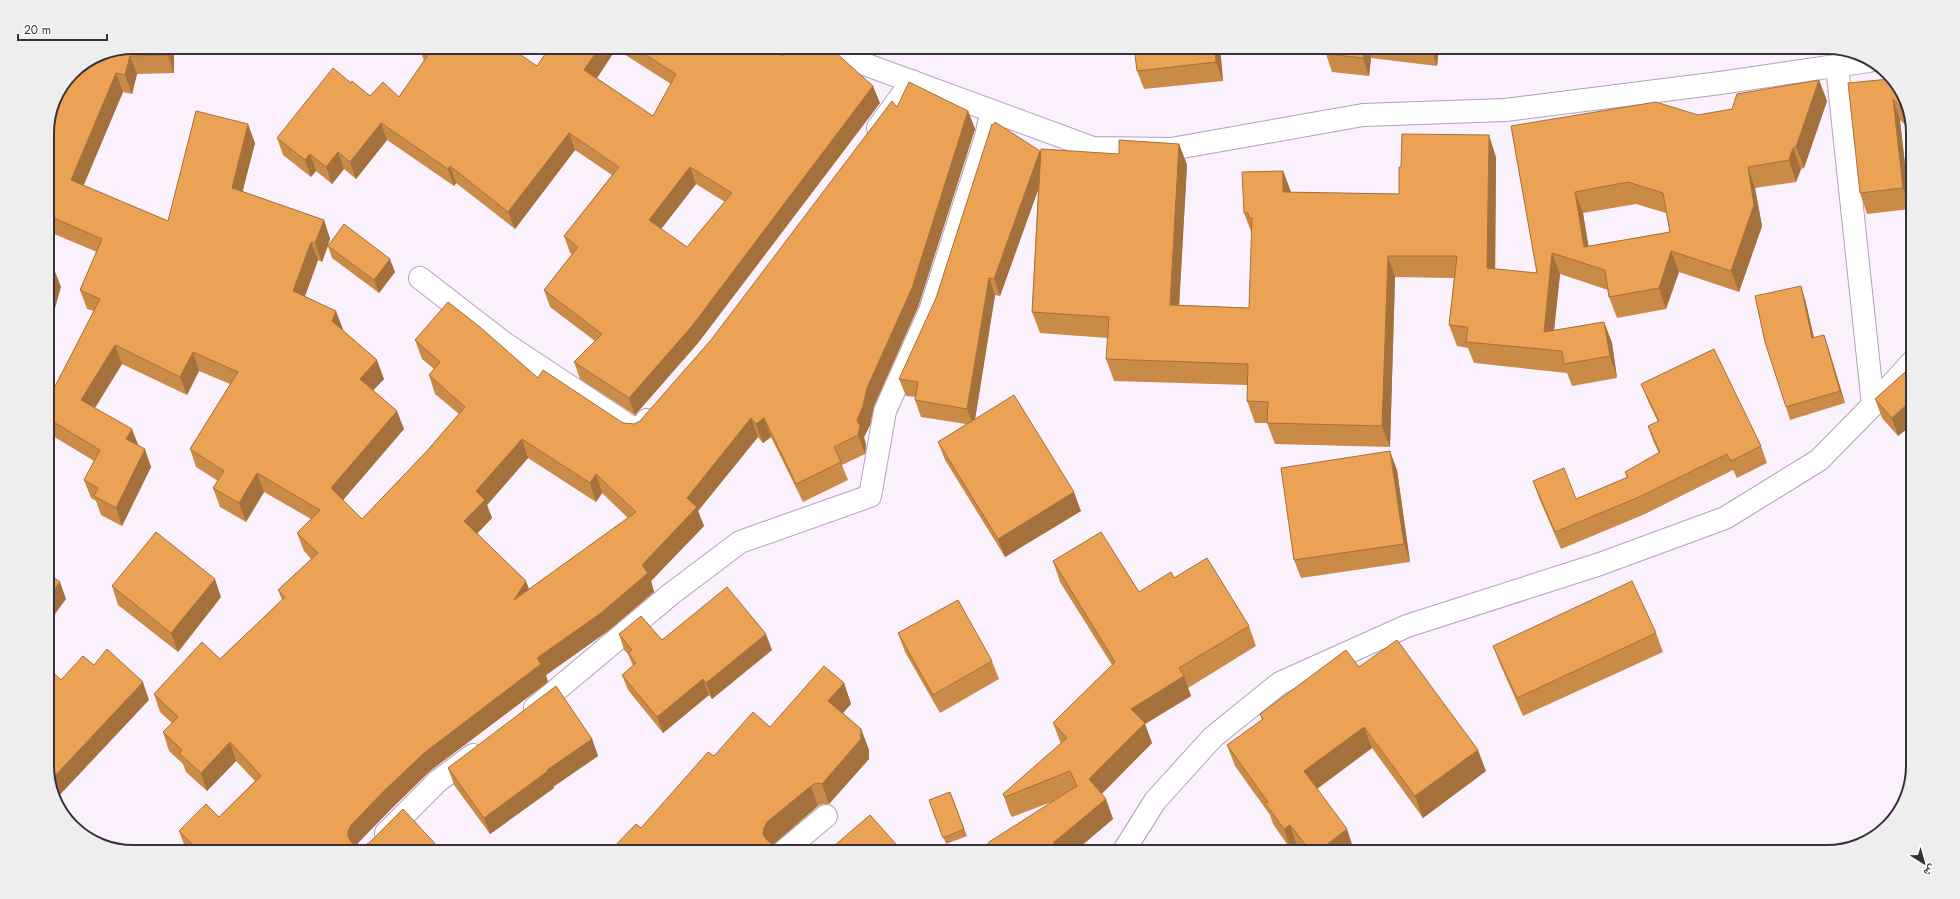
<svg xmlns="http://www.w3.org/2000/svg" width="1960" height="899" viewBox="0 0 1960 899" font-family="Jost,'Noto Naskh Arabic',sans-serif">
<style>
.lines{fill:none;stroke-linecap:round;stroke-linejoin:round}
.minor-casing{stroke:#b69fbb;stroke-width:24}
.major-casing{stroke:#b69fbb;stroke-width:24}
.minor{stroke:#fff;stroke-width:22}
.major{stroke:#fff;stroke-width:22}
.wall{fill:#ca8b49;fill-rule:evenodd}
.shaded-wall{fill:#a4713c}
.building{fill:#eba255;stroke:#a4713c;fill-rule:evenodd}
.rim{fill:none;stroke:#39303b;stroke-width:2}
</style>
<rect width="100%" height="100%" fill="#faf1fc"/>
<g class="lines">
<defs>
<path id="minor" d="M 1837,66 L 1873,405
M 878,128 L 912,81
M 420,278 L 504,343 L 637,431 L 647,420
M 535,708 L 671,594 L 740,542 L 870,496 L 885,411 L 930,311 L 985,140 L 992,111
M 386,833 L 438,781 L 473,755
M 783,852 L 826,816
M 1123,852 L 1155,801 L 1213,737 L 1280,683 L 1407,626 L 1600,564 L 1725,518 L 1819,460 L 1873,405 L 1913,361"/>
<path id="major" d="M 818,47 L 1093,148 L 1171,149 L 1363,115 L 1505,110 L 1720,83 L 1869,61"/>
</defs>
<use href="#minor" class="minor-casing"/>
<use href="#major" class="major-casing"/>
<use href="#minor" class="minor"/>
<use href="#major" class="major"/>
</g>
<path class="wall" d="M 133,47 L 174,47 L 174,73 L 137,74 L 132,94 L 123,92 L 83,185 L 168,221 L 255,143 L 242,191 L 324,220 L 330,239 L 328,245 L 395,272 L 379,293 L 332,258 L 328,246 L 322,262 L 318,260 L 305,296 L 343,329 L 342,330 L 384,379 L 373,390 L 404,429 L 343,500 L 362,519 L 426,452 L 459,414 L 435,394 L 429,375 L 434,369 L 422,359 L 415,340 L 538,378 L 623,423 L 634,424 L 640,421 L 711,340 L 897,107 L 968,111 L 975,129 L 918,307 L 874,406 L 870,425 L 864,437 L 866,445 L 865,454 L 842,465 L 848,480 L 803,502 L 771,437 L 763,443 L 758,437 L 698,511 L 704,526 L 651,581 L 654,592 L 608,631 L 546,675 L 548,682 L 430,771 L 392,808 L 358,843 L 357,845 L 439,848 L 440,852 L 188,852 L 186,850 L 179,831 L 219,817 L 255,781 L 236,761 L 207,791 L 186,772 L 183,764 L 169,751 L 163,732 L 172,723 L 160,712 L 154,694 L 220,659 L 282,600 L 278,590 L 311,559 L 304,551 L 297,533 L 311,519 L 264,492 L 246,522 L 220,507 L 213,488 L 218,481 L 196,467 L 190,449 L 230,384 L 199,371 L 187,395 L 122,364 L 95,408 L 139,446 L 151,467 L 122,526 L 101,515 L 96,501 L 91,498 L 84,480 L 94,461 L 48,433 L 47,402 L 94,311 L 87,309 L 80,290 L 97,252 L 47,231 L 47,128 ZM 528,458 L 596,502 L 602,493 L 628,518 L 529,589 L 477,533 L 492,518 L 487,505 Z
M 550,47 L 767,47 L 783,56 L 880,103 L 698,343 L 635,415 L 580,379 L 574,362 L 595,341 L 550,307 L 544,290 L 572,254 L 570,253 L 564,236 L 612,175 L 575,150 L 515,229 L 456,183 L 454,186 L 387,140 L 356,179 L 344,169 L 332,184 L 316,171 L 311,177 L 283,155 L 277,138 L 351,83 L 370,96 L 399,97 L 424,61 L 420,50 L 537,66 ZM 616,49 L 671,84 L 653,116 L 597,78 ZM 696,184 L 725,202 L 687,247 L 661,229 Z
M 1220,47 L 1223,81 L 1144,89 L 1137,71 Z
M 1327,47 L 1439,47 L 1437,66 L 1371,58 L 1369,76 L 1332,72 L 1326,54 Z
M 1819,80 L 1827,101 L 1804,168 L 1801,169 L 1796,182 L 1755,188 L 1762,226 L 1739,292 L 1679,272 L 1666,309 L 1617,318 L 1609,297 L 1608,290 L 1560,274 L 1554,330 L 1604,322 L 1612,343 L 1617,378 L 1572,386 L 1567,373 L 1474,363 L 1468,348 L 1457,346 L 1449,325 L 1454,278 L 1395,277 L 1390,447 L 1275,444 L 1267,423 L 1255,423 L 1247,401 L 1247,385 L 1114,381 L 1106,359 L 1108,338 L 1040,333 L 1032,312 L 1038,190 L 1000,296 L 995,295 L 975,419 L 1081,511 L 1005,557 L 945,460 L 938,442 L 966,424 L 921,417 L 915,400 L 915,397 L 906,396 L 899,379 L 1040,151 L 1119,154 L 1179,144 L 1187,165 L 1179,305 L 1249,308 L 1252,234 L 1244,213 L 1283,171 L 1291,192 L 1399,194 L 1496,157 L 1495,269 L 1537,273 L 1511,126 L 1698,115 L 1732,109 ZM 1636,204 L 1666,213 L 1670,232 L 1588,246 L 1583,213 Z
M 1898,85 L 1913,128 L 1913,132 L 1900,120 L 1910,209 L 1867,214 L 1860,193 Z
M 1913,267 L 1913,288 L 1911,286 L 1907,273 Z
M 1805,299 L 1814,338 L 1824,335 L 1828,347 L 1845,403 L 1790,420 L 1786,407 Z
M 1913,365 L 1913,424 L 1898,436 L 1882,418 L 1875,399 Z
M 1641,384 L 1761,446 L 1767,463 L 1737,478 L 1733,470 L 1645,514 L 1561,549 L 1539,498 L 1533,481 L 1576,499 L 1627,478 L 1625,472 L 1659,453 L 1654,443 L 1648,426 L 1658,422 L 1648,401 Z
M 1397,470 L 1410,562 L 1301,578 L 1294,560 Z
M 1053,561 L 1139,592 L 1174,578 L 1249,626 L 1256,646 L 1188,688 L 1191,696 L 1145,724 L 1152,743 L 1102,794 L 1113,819 L 1074,852 L 984,852 L 1054,801 L 1012,817 L 1010,814 L 1003,794 L 1061,744 L 1053,723 L 1112,665 L 1060,582 Z
M 112,586 L 221,597 L 178,652 L 118,605 Z
M 898,633 L 992,661 L 999,679 L 940,713 L 905,652 Z
M 1656,633 L 1663,652 L 1523,716 L 1500,664 L 1493,646 Z
M 619,634 L 662,640 L 772,650 L 712,699 L 709,695 L 663,733 L 628,690 L 622,675 L 633,666 L 628,654 L 624,650 Z
M 1359,667 L 1486,771 L 1423,818 L 1372,748 L 1317,789 L 1354,850 L 1352,852 L 1302,852 L 1297,846 L 1291,850 L 1273,824 L 1270,815 L 1235,766 L 1227,745 L 1262,720 L 1260,714 Z
M 844,683 L 851,704 L 843,713 L 861,729 L 869,750 L 869,759 L 829,804 L 823,804 L 818,806 L 775,843 L 773,845 L 641,828 L 714,756 L 770,727 Z
M 592,739 L 598,756 L 553,787 L 554,788 L 490,834 L 454,785 L 448,768 Z
M 950,792 L 967,836 L 946,844 L 929,800 Z"/>
<path class="shaded-wall" d="M 167,47 L 174,47 L 174,73 L 168,55 Z
M 600,47 L 615,47 L 616,49 L 591,87 L 584,70 Z
M 1215,47 L 1220,47 L 1223,81 L 1216,62 Z
M 1364,47 L 1367,47 L 1371,58 L 1369,76 L 1363,58 Z
M 1431,47 L 1439,47 L 1437,66 L 1431,48 Z
M 130,56 L 137,74 L 132,94 L 125,75 Z
M 116,73 L 123,92 L 78,199 L 71,180 Z
M 1819,80 L 1827,101 L 1804,168 L 1796,147 Z
M 873,86 L 880,103 L 698,343 L 635,415 L 629,398 Z
M 1893,99 L 1900,120 L 1910,209 L 1903,188 Z
M 968,111 L 975,129 L 918,307 L 874,406 L 870,425 L 864,437 L 866,445 L 865,454 L 858,435 L 857,420 L 867,388 Z
M 381,123 L 387,140 L 356,179 L 350,162 Z
M 248,124 L 255,143 L 239,206 L 232,188 Z
M 569,133 L 575,150 L 515,229 L 508,212 Z
M 1489,135 L 1496,157 L 1495,289 L 1487,268 Z
M 1179,144 L 1187,165 L 1178,326 L 1170,305 Z
M 1793,148 L 1801,169 L 1796,182 L 1789,160 Z
M 1040,151 L 1046,168 L 1000,296 L 994,279 Z
M 338,152 L 344,169 L 332,184 L 326,167 Z
M 310,154 L 316,171 L 311,177 L 305,160 Z
M 450,166 L 456,183 L 454,186 L 448,169 Z
M 690,167 L 696,184 L 655,237 L 649,220 Z
M 1748,167 L 1755,188 L 1762,226 L 1739,292 L 1731,271 Z
M 1283,171 L 1291,192 L 1283,192 Z
M 1575,192 L 1583,213 L 1592,266 L 1584,247 Z
M 324,220 L 330,239 L 322,262 L 315,243 Z
M 311,242 L 318,260 L 300,310 L 293,291 Z
M 1671,251 L 1679,272 L 1666,309 L 1659,288 Z
M 1552,253 L 1560,274 L 1552,350 L 1544,332 Z
M 1388,256 L 1395,277 L 1390,447 L 1382,426 Z
M 390,259 L 395,272 L 379,293 L 374,280 Z
M 54,269 L 61,287 L 47,336 L 47,294 Z
M 989,278 L 995,295 L 974,426 L 967,409 Z
M 1801,286 L 1805,299 L 1817,351 L 1812,338 Z
M 336,311 L 343,329 L 338,340 L 332,321 Z
M 1604,322 L 1612,343 L 1617,378 L 1610,356 Z
M 1824,335 L 1828,347 L 1845,403 L 1840,391 Z
M 115,345 L 122,364 L 88,419 L 81,400 Z
M 193,352 L 199,371 L 187,395 L 180,377 Z
M 377,360 L 384,379 L 367,397 L 360,379 Z
M 1913,399 L 1913,424 L 1898,436 L 1892,418 Z
M 397,411 L 404,429 L 337,507 L 331,488 Z
M 751,418 L 758,437 L 698,511 L 704,526 L 651,581 L 654,592 L 608,631 L 546,675 L 548,682 L 430,771 L 392,808 L 358,843 L 355,849 L 348,836 L 348,831 L 351,825 L 385,790 L 424,753 L 537,658 L 642,565 L 687,498 Z
M 764,418 L 771,437 L 763,443 L 756,424 Z
M 132,429 L 139,447 L 126,439 Z
M 522,439 L 528,458 L 487,505 L 492,518 L 471,540 L 464,521 L 476,491 Z
M 145,449 L 151,467 L 122,526 L 116,508 Z
M 1390,451 L 1397,470 L 1410,562 L 1404,544 Z
M 257,473 L 264,492 L 246,522 L 239,503 Z
M 596,474 L 602,493 L 596,502 L 590,483 Z
M 1074,492 L 1081,511 L 1005,557 L 998,539 Z
M 215,579 L 221,597 L 178,652 L 171,633 Z
M 526,581 L 533,600 L 514,600 Z
M 60,582 L 66,599 L 47,625 L 47,599 Z
M 766,634 L 772,650 L 712,699 L 706,683 Z
M 1184,676 L 1191,696 L 1145,724 L 1152,743 L 1096,799 L 1089,779 L 1131,709 Z
M 703,679 L 709,695 L 663,733 L 657,717 Z
M 143,682 L 149,700 L 56,799 L 50,781 Z
M 844,683 L 851,704 L 836,721 L 828,701 Z
M 1364,727 L 1372,748 L 1311,793 L 1304,771 Z
M 861,729 L 869,750 L 869,759 L 829,804 L 822,784 Z
M 592,739 L 598,756 L 553,787 L 554,788 L 490,834 L 484,818 L 547,770 Z
M 230,742 L 236,761 L 207,791 L 201,773 Z
M 1478,750 L 1486,771 L 1423,818 L 1415,796 Z
M 811,786 L 818,806 L 775,843 L 771,848 L 771,852 L 763,834 L 764,828 L 767,822 Z
M 1106,799 L 1113,819 L 1074,852 L 1057,852 L 1053,843 Z
M 1290,825 L 1297,846 L 1291,850 L 1284,829 Z
M 1347,829 L 1354,850 L 1352,852 L 1317,852 Z
M 439,848 L 440,852 L 434,852 Z"/>
<path class="building" d="M 133,47 L 167,47 L 168,55 L 130,56 L 125,75 L 116,73 L 71,180 L 168,221 L 196,111 L 248,124 L 232,188 L 324,220 L 315,243 L 311,242 L 293,291 L 336,311 L 332,321 L 377,360 L 360,379 L 397,411 L 331,488 L 362,519 L 426,452 L 465,407 L 429,375 L 440,362 L 415,340 L 448,302 L 480,327 L 538,378 L 543,370 L 623,423 L 634,424 L 640,421 L 711,340 L 892,101 L 897,107 L 909,82 L 968,111 L 912,288 L 867,388 L 863,406 L 857,420 L 860,426 L 858,435 L 834,447 L 841,462 L 796,484 L 764,418 L 756,424 L 751,418 L 687,498 L 697,507 L 642,565 L 648,573 L 601,613 L 537,658 L 541,664 L 424,753 L 385,790 L 351,825 L 348,831 L 348,836 L 351,842 L 357,846 L 363,846 L 369,843 L 403,809 L 439,848 L 434,852 L 200,852 L 179,831 L 206,804 L 219,817 L 261,776 L 230,742 L 201,773 L 179,753 L 182,750 L 163,732 L 178,717 L 154,694 L 202,642 L 220,659 L 285,597 L 278,590 L 318,553 L 297,533 L 320,510 L 257,473 L 239,503 L 213,488 L 224,471 L 190,449 L 238,372 L 193,352 L 180,377 L 115,345 L 81,400 L 132,429 L 126,439 L 145,449 L 116,508 L 94,496 L 98,488 L 84,480 L 100,450 L 47,418 L 47,402 L 100,299 L 80,290 L 102,239 L 47,215 L 47,128 L 54,100 L 72,72 L 100,53 ZM 522,439 L 590,483 L 596,474 L 636,512 L 514,600 L 526,581 L 464,521 L 485,500 L 476,491 Z
M 423,47 L 509,47 L 537,66 L 550,47 L 600,47 L 584,70 L 653,116 L 676,74 L 633,47 L 767,47 L 783,56 L 787,47 L 822,47 L 835,52 L 873,86 L 692,326 L 629,398 L 574,362 L 602,334 L 544,290 L 578,247 L 564,236 L 619,167 L 569,133 L 508,212 L 450,166 L 448,169 L 381,123 L 350,162 L 338,152 L 326,167 L 310,154 L 305,160 L 277,138 L 333,68 L 351,83 L 352,81 L 370,96 L 383,82 L 399,97 L 428,55 L 420,50 ZM 690,167 L 732,193 L 687,247 L 649,220 Z
M 1134,47 L 1215,47 L 1216,62 L 1137,71 Z
M 1327,47 L 1364,47 L 1363,58 L 1326,54 Z
M 1890,79 L 1898,85 L 1908,114 L 1893,99 L 1903,188 L 1860,193 L 1848,83 Z
M 1819,80 L 1796,147 L 1793,148 L 1789,160 L 1748,167 L 1754,205 L 1731,271 L 1671,251 L 1659,288 L 1609,297 L 1605,270 L 1552,253 L 1544,332 L 1604,322 L 1610,356 L 1564,364 L 1562,351 L 1466,342 L 1468,327 L 1449,325 L 1457,256 L 1388,256 L 1382,426 L 1267,423 L 1268,402 L 1247,401 L 1248,364 L 1106,359 L 1109,317 L 1032,312 L 1041,149 L 1119,154 L 1119,140 L 1179,144 L 1170,305 L 1249,308 L 1252,218 L 1249,218 L 1248,213 L 1244,213 L 1242,172 L 1283,171 L 1283,192 L 1399,194 L 1399,167 L 1401,167 L 1402,134 L 1489,135 L 1487,268 L 1537,273 L 1511,126 L 1656,102 L 1698,115 L 1732,109 L 1737,94 ZM 1628,182 L 1663,193 L 1670,232 L 1584,247 L 1575,192 Z
M 995,122 L 1040,151 L 994,279 L 989,278 L 967,409 L 915,400 L 918,382 L 899,379 L 936,298 L 992,124 L 994,125 Z
M 344,224 L 390,259 L 374,280 L 328,246 Z
M 47,267 L 54,269 L 47,294 Z
M 1913,267 L 1913,280 L 1907,273 Z
M 1801,286 L 1812,338 L 1824,335 L 1840,391 L 1786,407 L 1765,342 L 1755,296 Z
M 1714,349 L 1761,446 L 1731,461 L 1727,454 L 1639,497 L 1555,532 L 1533,481 L 1564,468 L 1576,499 L 1628,477 L 1625,472 L 1660,452 L 1648,426 L 1659,421 L 1641,384 Z
M 1913,365 L 1913,399 L 1892,418 L 1875,399 Z
M 1014,395 L 1074,492 L 998,539 L 938,442 Z
M 1390,451 L 1404,544 L 1294,560 L 1281,468 Z
M 156,532 L 215,579 L 171,633 L 112,586 Z
M 1101,532 L 1139,592 L 1171,572 L 1174,578 L 1207,558 L 1249,626 L 1179,668 L 1184,676 L 1131,709 L 1145,723 L 1089,779 L 1106,799 L 1053,843 L 1071,852 L 984,852 L 989,842 L 1077,786 L 1070,771 L 1005,797 L 1003,794 L 1067,738 L 1053,723 L 1115,662 L 1053,561 Z
M 47,573 L 60,582 L 47,599 Z
M 1632,581 L 1656,633 L 1517,698 L 1493,646 Z
M 727,587 L 766,634 L 706,683 L 703,679 L 657,717 L 622,675 L 636,663 L 628,653 L 632,650 L 619,634 L 641,616 L 662,640 Z
M 958,600 L 992,661 L 933,695 L 898,633 Z
M 1397,640 L 1478,750 L 1415,796 L 1364,727 L 1304,771 L 1347,829 L 1317,852 L 1311,852 L 1290,825 L 1284,829 L 1265,803 L 1268,802 L 1227,745 L 1263,719 L 1260,714 L 1346,650 L 1359,667 Z
M 107,649 L 143,682 L 50,781 L 47,772 L 47,667 L 61,680 L 83,656 L 94,665 Z
M 824,666 L 844,683 L 828,701 L 861,729 L 861,739 L 822,784 L 816,783 L 811,786 L 767,822 L 764,828 L 763,834 L 766,839 L 772,844 L 779,852 L 609,852 L 636,824 L 641,828 L 708,752 L 714,756 L 753,712 L 770,727 Z
M 556,686 L 592,739 L 547,770 L 548,771 L 484,818 L 448,768 Z
M 950,792 L 964,829 L 943,838 L 929,800 Z
M 870,815 L 903,852 L 827,852 Z
M 493,846 L 497,852 L 486,852 Z"/>
<path d="M0 0H1960V899H0ZM133 54H1827A79 79 0 0 1 1906 133V766A79 79 0 0 1 1827 845H133A79 79 0 0 1 54 766V133A79 79 0 0 1 133 54Z" fill="#efeeef" fill-rule="evenodd"/>
<path class="rim" d="M133 54H1827A79 79 0 0 1 1906 133V766A79 79 0 0 1 1827 845H133A79 79 0 0 1 54 766V133A79 79 0 0 1 133 54Z"/>
<g transform="translate(1924 863) rotate(143)" stroke="#ffffff" stroke-width="3" paint-order="stroke">
<path d="M0-3L7 15L0 10L-7 15Z" fill="#39303b"/>
<text y="-6" font-size="11" font-weight="bold" text-anchor="middle" fill="#39303b">ش</text>
</g>
<path d="M18 34v6h89v-6" fill="none" stroke="#39303b" stroke-width="2"/>
<text x="24" y="34" font-size="12" fill="#39303b" stroke="#ffffff" stroke-width="3" paint-order="stroke">20 m</text>
</svg>
